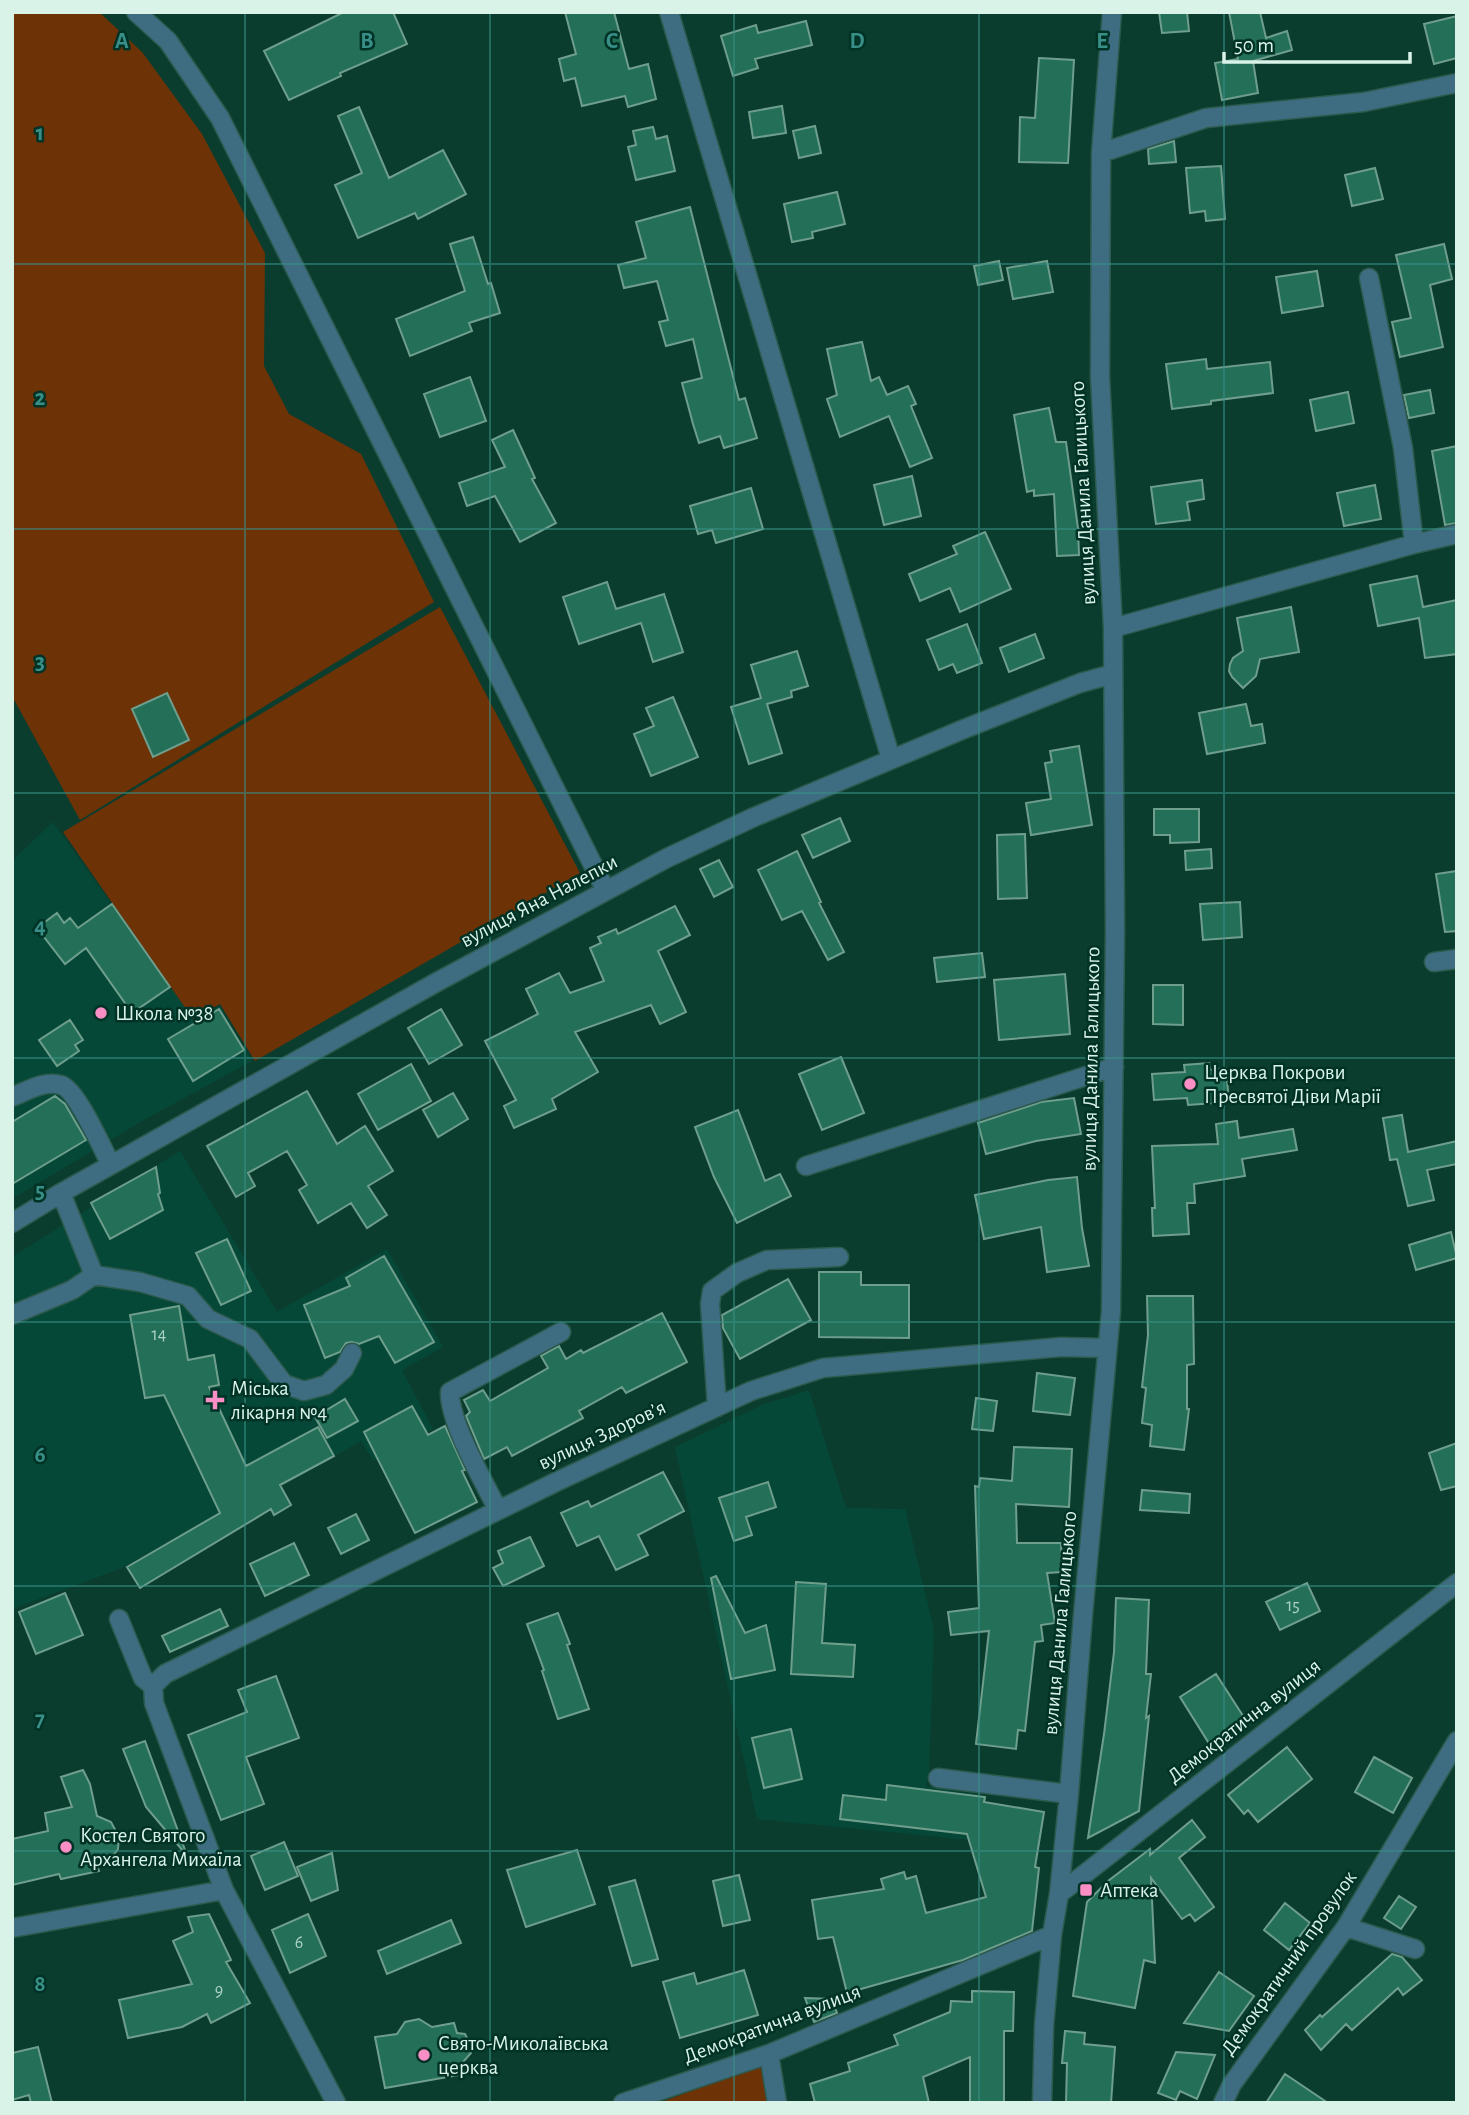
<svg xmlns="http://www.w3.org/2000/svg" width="1469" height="2115" viewBox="0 0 1469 2115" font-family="'Alegreya Sans',sans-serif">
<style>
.built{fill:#064837}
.green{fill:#6e3207}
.building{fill:#236f58;stroke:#6f9e8d;stroke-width:2}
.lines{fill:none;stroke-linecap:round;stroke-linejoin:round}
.minor-casing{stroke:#2c5a4d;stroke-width:21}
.minor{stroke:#3e6d82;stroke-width:18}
.grid{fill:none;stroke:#388f87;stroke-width:2;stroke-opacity:0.55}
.poi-dot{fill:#fb8fc5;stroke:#003225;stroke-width:2.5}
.labels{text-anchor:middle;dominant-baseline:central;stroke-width:5;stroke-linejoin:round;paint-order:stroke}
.number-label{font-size:18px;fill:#acd2c5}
.street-label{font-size:21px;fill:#daf3e9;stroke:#003225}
.poi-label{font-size:21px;fill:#daf3e9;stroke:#003225;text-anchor:start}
.grid-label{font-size:23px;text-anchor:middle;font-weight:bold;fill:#388f87;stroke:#003225;stroke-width:5;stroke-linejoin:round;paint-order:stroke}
</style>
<rect width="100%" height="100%" fill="#0b3d2f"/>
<path class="built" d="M 53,822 L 193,1019 L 220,1006 L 252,1061 L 142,1121 L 12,1199 L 12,861 Z
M 180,1151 L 277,1312 L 387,1249 L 443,1347 L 402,1370 L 433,1429 L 373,1460 L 361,1441 L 266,1495 L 262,1489 L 122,1568 L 12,1609 L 12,1257 Z
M 809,1390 L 846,1508 L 905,1509 L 934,1630 L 929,1771 L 926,1786 L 986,1796 L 980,1841 L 757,1819 L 675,1447 L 762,1405 Z"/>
<path class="green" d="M 12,12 L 99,12 L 142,52 L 202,134 L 265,253 L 264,366 L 289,414 L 361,454 L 434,602 L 80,820 L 12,696 Z
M 440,607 L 580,873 L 255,1061 L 220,1004 L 193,1019 L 63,832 Z
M 777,2058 L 781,2103 L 659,2103 Z"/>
<path class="building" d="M 344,12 L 393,12 L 407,44 L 340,73 L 341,76 L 289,100 L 264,51 Z
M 565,12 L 614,12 L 629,69 L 648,64 L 656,99 L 628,107 L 625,96 L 582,106 L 575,78 L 564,81 L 559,59 L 576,54 Z
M 1159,12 L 1187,12 L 1189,31 L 1162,33 Z
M 1229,12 L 1260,12 L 1266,38 L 1287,31 L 1292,50 L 1253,61 L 1258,93 L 1222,100 L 1215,63 L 1238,59 Z
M 1457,16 L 1457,58 L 1434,64 L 1424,24 Z
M 806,21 L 812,45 L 755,59 L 758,68 L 733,76 L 721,36 L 756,25 L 758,33 Z
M 1039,58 L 1074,60 L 1068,163 L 1019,162 L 1020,117 L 1035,118 Z
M 782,106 L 786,133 L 753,138 L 749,112 Z
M 359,107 L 389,178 L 443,150 L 466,194 L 418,219 L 415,213 L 358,238 L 335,185 L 362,173 L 338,116 Z
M 815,126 L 821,153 L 799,158 L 793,131 Z
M 653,127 L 656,139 L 667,136 L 675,171 L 636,180 L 628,147 L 636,145 L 633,131 Z
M 1174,141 L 1176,162 L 1149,164 L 1148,149 Z
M 1221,166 L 1225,219 L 1206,221 L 1205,211 L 1190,213 L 1186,168 Z
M 1375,168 L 1383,199 L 1352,206 L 1345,175 Z
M 837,192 L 845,224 L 812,232 L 813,238 L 792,242 L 784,204 Z
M 690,207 L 739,400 L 745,398 L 757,438 L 724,448 L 720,436 L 699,443 L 693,424 L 682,383 L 702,378 L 693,339 L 666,346 L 659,322 L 668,320 L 657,281 L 624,288 L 618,265 L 646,258 L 636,222 Z
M 473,237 L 488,284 L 491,283 L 500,313 L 469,323 L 472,331 L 410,356 L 396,319 L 465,291 L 450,244 Z
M 1444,244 L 1452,279 L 1430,285 L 1443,347 L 1400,357 L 1392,322 L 1411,318 L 1396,255 Z
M 999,261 L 1003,280 L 978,285 L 974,266 Z
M 1047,261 L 1053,292 L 1013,299 L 1007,268 Z
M 1317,271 L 1323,306 L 1282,313 L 1276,277 Z
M 862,342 L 871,381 L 879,377 L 887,395 L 908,386 L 916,404 L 911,406 L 932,458 L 910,467 L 889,416 L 840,437 L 827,399 L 837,395 L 827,349 Z
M 1206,359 L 1207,369 L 1270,362 L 1273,393 L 1211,401 L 1211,404 L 1172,409 L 1166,364 Z
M 470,377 L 486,421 L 440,437 L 424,394 Z
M 1430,390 L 1434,413 L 1409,418 L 1404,395 Z
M 1348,392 L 1354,423 L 1316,431 L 1310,400 Z
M 1049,408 L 1056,442 L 1066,442 L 1078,528 L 1079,555 L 1057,556 L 1054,494 L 1034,496 L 1034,490 L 1027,492 L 1014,415 Z
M 513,430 L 535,478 L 532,479 L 556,523 L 520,542 L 495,496 L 467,506 L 459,483 L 505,467 L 492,440 Z
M 1457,446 L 1457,523 L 1445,525 L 1432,451 Z
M 912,476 L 921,516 L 884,525 L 874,485 Z
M 1202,480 L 1204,499 L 1187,502 L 1190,520 L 1156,524 L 1151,487 Z
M 1375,485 L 1381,519 L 1344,526 L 1337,493 Z
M 751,488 L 763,529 L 716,543 L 712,530 L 698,534 L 690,506 Z
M 985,532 L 1011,589 L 960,612 L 950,588 L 920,601 L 909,574 L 957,554 L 953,546 Z
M 1417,576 L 1423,607 L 1457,600 L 1457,654 L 1425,658 L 1419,618 L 1378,626 L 1370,585 Z
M 607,582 L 616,609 L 664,594 L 683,652 L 653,662 L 641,623 L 579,644 L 563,597 Z
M 1291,607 L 1299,652 L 1260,659 L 1256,676 L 1243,688 L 1232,677 L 1229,671 L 1230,664 L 1233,658 L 1243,651 L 1237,618 Z
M 967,624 L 982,663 L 957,673 L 953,664 L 939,670 L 927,640 Z
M 1035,634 L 1044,658 L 1009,672 L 1000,648 Z
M 797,651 L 808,686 L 791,691 L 792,697 L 767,704 L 782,753 L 749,764 L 731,707 L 761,698 L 751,665 Z
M 167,693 L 189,740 L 153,757 L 132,709 Z
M 673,697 L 698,757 L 651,776 L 634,734 L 654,726 L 646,708 Z
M 1246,704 L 1251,726 L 1262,724 L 1265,743 L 1207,754 L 1199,713 Z
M 1079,746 L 1092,825 L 1031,835 L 1026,803 L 1051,799 L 1045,763 L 1052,762 L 1050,751 Z
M 1154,809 L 1199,809 L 1199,842 L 1170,843 L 1170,835 L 1154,835 Z
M 840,818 L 850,841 L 813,858 L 802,835 Z
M 1025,834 L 1027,898 L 998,899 L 997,835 Z
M 1211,849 L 1212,868 L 1186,870 L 1185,851 Z
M 797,851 L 821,902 L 819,903 L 844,952 L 828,960 L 802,911 L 782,920 L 758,870 Z
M 719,860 L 733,887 L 714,897 L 700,869 Z
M 1457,871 L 1457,931 L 1445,932 L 1436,874 Z
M 1240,902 L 1242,937 L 1203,940 L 1200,904 Z
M 112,904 L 170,987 L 132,1013 L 86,948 L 65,964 L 37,928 L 57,913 L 64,923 L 70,918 L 78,928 Z
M 675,906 L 690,935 L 658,951 L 686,1012 L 660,1024 L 651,1005 L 575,1032 L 598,1072 L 552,1099 L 556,1109 L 514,1128 L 504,1106 L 516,1100 L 485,1041 L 538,1014 L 526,989 L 559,973 L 570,993 L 604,981 L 590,948 L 601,943 L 598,937 L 616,929 L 618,934 Z
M 982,953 L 985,977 L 937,982 L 934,958 Z
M 1065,974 L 1070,1034 L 999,1040 L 994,980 Z
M 1153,985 L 1183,985 L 1183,1025 L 1153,1024 Z
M 219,1009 L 244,1050 L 193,1081 L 168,1039 Z
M 441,1009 L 462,1045 L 429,1064 L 408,1028 Z
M 70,1020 L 83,1040 L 75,1045 L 79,1051 L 57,1066 L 39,1040 Z
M 841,1057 L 864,1113 L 822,1130 L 799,1074 Z
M 1209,1063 L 1210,1070 L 1226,1068 L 1229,1102 L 1188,1105 L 1187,1098 L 1154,1100 L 1152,1074 L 1185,1072 L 1184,1065 Z
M 411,1064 L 431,1101 L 378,1130 L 358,1094 Z
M 307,1091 L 337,1144 L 365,1126 L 393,1171 L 368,1186 L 387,1215 L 367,1228 L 351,1203 L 318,1223 L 299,1190 L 307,1185 L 287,1151 L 248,1173 L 255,1186 L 236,1197 L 207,1146 Z
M 453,1093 L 468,1119 L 438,1137 L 423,1110 Z
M 55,1096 L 65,1104 L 86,1140 L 12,1184 L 12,1122 Z
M 1074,1098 L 1081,1134 L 1036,1141 L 986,1154 L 978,1123 L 1041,1102 Z
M 738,1110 L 765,1181 L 780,1174 L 791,1196 L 737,1223 L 714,1177 L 695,1127 Z
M 1402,1115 L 1408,1152 L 1457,1141 L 1457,1164 L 1427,1170 L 1434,1200 L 1408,1206 L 1397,1159 L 1390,1160 L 1383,1118 Z
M 1237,1121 L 1239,1138 L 1293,1129 L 1297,1150 L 1242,1159 L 1245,1176 L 1194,1184 L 1195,1203 L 1187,1203 L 1189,1234 L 1153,1236 L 1152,1208 L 1155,1208 L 1152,1146 L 1218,1144 L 1216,1124 Z
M 156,1167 L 160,1193 L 158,1194 L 163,1210 L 110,1239 L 91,1203 Z
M 1077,1177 L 1082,1228 L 1089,1266 L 1047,1272 L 1041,1227 L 984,1239 L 975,1195 L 1048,1180 Z
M 1451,1232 L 1457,1258 L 1416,1270 L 1409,1245 Z
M 227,1239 L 251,1291 L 221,1305 L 196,1253 Z
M 384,1256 L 434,1342 L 395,1363 L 379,1336 L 359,1344 L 352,1342 L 346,1343 L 340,1352 L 325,1358 L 304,1305 L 350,1286 L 346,1278 Z
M 819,1272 L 861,1272 L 861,1285 L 909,1285 L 909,1338 L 819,1337 Z
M 788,1279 L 811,1320 L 740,1359 L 723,1328 L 722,1315 Z
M 1147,1296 L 1193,1296 L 1194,1364 L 1187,1365 L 1187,1409 L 1189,1409 L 1184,1450 L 1150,1446 L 1152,1425 L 1142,1423 L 1146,1388 L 1142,1387 L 1148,1335 Z
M 179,1306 L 188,1360 L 214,1355 L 219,1385 L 209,1387 L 246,1466 L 318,1427 L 334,1456 L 280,1485 L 291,1505 L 274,1515 L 271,1509 L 140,1588 L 127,1567 L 220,1513 L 164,1395 L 145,1398 L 130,1315 Z
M 662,1313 L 687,1362 L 626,1393 L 622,1387 L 579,1411 L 583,1418 L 512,1456 L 507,1447 L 484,1459 L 466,1416 L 470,1412 L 464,1400 L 483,1390 L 490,1401 L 548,1368 L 541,1356 L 559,1346 L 566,1359 L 581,1350 L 583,1353 Z
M 1037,1373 L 1075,1378 L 1070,1415 L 1033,1411 Z
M 976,1398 L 997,1401 L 993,1431 L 972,1429 Z
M 345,1399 L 358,1421 L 327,1438 L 315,1417 Z
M 412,1406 L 428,1435 L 445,1426 L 465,1470 L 462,1471 L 477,1502 L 415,1533 L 364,1432 Z
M 1457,1443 L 1457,1486 L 1441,1490 L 1429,1453 Z
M 1014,1447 L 1072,1449 L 1069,1507 L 1016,1504 L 1017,1543 L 1061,1543 L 1062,1572 L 1047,1573 L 1055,1623 L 1041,1625 L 1043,1641 L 1035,1642 L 1025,1731 L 1018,1730 L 1016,1749 L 976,1744 L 989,1631 L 951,1635 L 948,1612 L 979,1608 L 975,1486 L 979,1487 L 980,1478 L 1012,1481 Z
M 663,1472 L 684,1511 L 638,1535 L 648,1555 L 616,1570 L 599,1536 L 577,1546 L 561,1513 L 588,1501 L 591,1507 Z
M 768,1482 L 776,1507 L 746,1517 L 752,1535 L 734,1541 L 719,1498 Z
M 1142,1490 L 1190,1494 L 1189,1513 L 1140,1510 Z
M 356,1514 L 369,1540 L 341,1554 L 328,1528 Z
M 530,1537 L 544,1566 L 503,1586 L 493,1568 L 503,1563 L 498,1551 Z
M 294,1543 L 309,1575 L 265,1596 L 250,1564 Z
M 716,1576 L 745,1633 L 766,1625 L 775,1670 L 731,1679 L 711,1578 Z
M 796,1582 L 826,1584 L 822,1643 L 855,1645 L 853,1677 L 791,1674 Z
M 1307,1583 L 1320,1611 L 1280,1630 L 1266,1602 Z
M 65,1593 L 83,1635 L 36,1654 L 19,1612 Z
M 1116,1598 L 1149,1600 L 1146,1674 L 1151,1674 L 1146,1718 L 1149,1716 L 1139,1811 L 1088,1838 L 1104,1734 L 1114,1652 Z
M 220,1609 L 228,1626 L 170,1652 L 162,1636 Z
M 558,1613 L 570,1644 L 567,1645 L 589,1709 L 558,1719 L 542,1671 L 544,1670 L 527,1624 Z
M 1216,1674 L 1247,1722 L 1210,1745 L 1180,1697 Z
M 276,1676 L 299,1738 L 246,1757 L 264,1804 L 221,1820 L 188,1735 L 247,1712 L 238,1690 Z
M 791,1729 L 802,1779 L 764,1788 L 752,1738 Z
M 145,1741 L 185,1850 L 183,1851 L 146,1807 L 123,1749 Z
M 1287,1747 L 1312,1779 L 1258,1822 L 1248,1810 L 1244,1814 L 1228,1795 Z
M 1374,1757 L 1412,1778 L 1393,1813 L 1355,1792 Z
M 83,1770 L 90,1784 L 97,1816 L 111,1822 L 119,1837 L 118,1849 L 113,1856 L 97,1864 L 99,1871 L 61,1879 L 59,1874 L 12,1885 L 12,1839 L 48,1831 L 45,1813 L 72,1807 L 61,1777 Z
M 887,1785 L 985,1797 L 984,1802 L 1044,1812 L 1035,1867 L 1039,1868 L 1032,1931 L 963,1960 L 847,1993 L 833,1937 L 818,1939 L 812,1900 L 884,1889 L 881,1879 L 904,1872 L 906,1879 L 916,1876 L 926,1913 L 986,1897 L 967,1834 L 840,1819 L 843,1795 L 886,1800 Z
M 1192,1820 L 1205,1837 L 1179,1858 L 1214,1907 L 1195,1921 L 1190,1914 L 1182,1919 L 1151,1878 L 1155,1963 L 1144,1960 L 1135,2008 L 1073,1996 L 1087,1902 L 1108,1881 L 1150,1849 L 1150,1855 Z
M 284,1842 L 298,1876 L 265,1890 L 251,1856 Z
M 577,1850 L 595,1904 L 526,1927 L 507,1870 Z
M 332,1853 L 338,1890 L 311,1901 L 297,1867 Z
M 739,1875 L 750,1920 L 723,1926 L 713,1881 Z
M 635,1880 L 658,1959 L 632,1966 L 609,1887 Z
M 1399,1896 L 1416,1907 L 1401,1929 L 1384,1918 Z
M 1285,1903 L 1310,1923 L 1289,1950 L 1264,1930 Z
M 209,1914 L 231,1960 L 226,1962 L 250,2003 L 211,2023 L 207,2014 L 182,2027 L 128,2038 L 119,2000 L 192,1984 L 173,1941 L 193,1932 L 188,1917 Z
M 308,1914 L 326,1956 L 290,1973 L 272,1930 Z
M 451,1920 L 461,1943 L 387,1974 L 378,1951 Z
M 1392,1954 L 1402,1957 L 1422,1980 L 1403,1995 L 1398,1988 L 1352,2030 L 1346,2024 L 1321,2050 L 1305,2030 L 1320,2015 L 1322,2017 Z
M 744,1970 L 758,2015 L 680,2038 L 663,1982 L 694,1973 L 697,1984 Z
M 1219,1972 L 1254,1996 L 1229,2031 L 1184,2023 Z
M 972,1991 L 1014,1992 L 1013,2031 L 1004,2031 L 1004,2103 L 970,2103 L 970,2057 L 923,2077 L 929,2103 L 815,2103 L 810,2084 L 850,2071 L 848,2063 L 898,2045 L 894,2035 L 950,2012 L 951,2001 L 972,2002 Z
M 805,1998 L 832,1999 L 837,2013 L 814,2022 Z
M 419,2019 L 432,2027 L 454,2023 L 457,2033 L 465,2034 L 472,2048 L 471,2053 L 463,2062 L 465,2074 L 385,2088 L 375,2037 L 397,2034 L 405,2022 Z
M 1065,2031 L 1085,2033 L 1084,2044 L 1115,2047 L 1111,2103 L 1066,2103 L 1067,2063 L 1062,2063 Z
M 38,2047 L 52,2103 L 31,2103 L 29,2095 L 12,2100 L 12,2053 Z
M 1176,2052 L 1215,2055 L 1197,2099 L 1180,2091 L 1176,2100 L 1158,2093 Z
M 1285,2074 L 1328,2103 L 1266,2103 Z"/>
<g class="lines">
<defs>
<path id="minor" d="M 136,12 L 168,41 L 220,118 L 606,891
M 669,12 L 891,759
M 1101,153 L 1206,118 L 1364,102 L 1457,83
M 1369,278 L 1403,448 L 1414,544
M 1113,628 L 1414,544 L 1457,534
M 1434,962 L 1457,959
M 12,1097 C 27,1091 44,1080 61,1085 C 77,1090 102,1148 111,1165
M 806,1166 L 1114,1067
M 61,1193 L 94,1275 L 140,1282 L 188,1296 L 208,1319 L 250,1339 L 284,1384 L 304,1391 L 326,1385 L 344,1369 L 352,1353
M 12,1223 L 61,1193 L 437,982 L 667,858 L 752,818 L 964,729 L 1080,683 L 1113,674
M 12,1315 L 72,1290 L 94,1275
M 717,1407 L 710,1304 L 712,1291 L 737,1273 L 767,1260 L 839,1257
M 498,1510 C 484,1482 449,1422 450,1392 L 561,1332
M 119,1619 L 143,1678 L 153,1686 L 154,1703 L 224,1890 L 336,2103
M 153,1686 L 165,1674 L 560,1480 L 751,1391 L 823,1368 L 1061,1347 L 1107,1348
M 938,1778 L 1069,1794
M 1059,1894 L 1457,1583
M 1346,1927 L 1415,1949
M 12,1928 L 224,1890
M 769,2054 L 777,2103
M 623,2103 L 769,2054 L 1052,1935
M 1042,2103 L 1044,2026 L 1052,1935 L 1059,1894 L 1069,1794 L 1083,1615 L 1111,1311 L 1115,930 L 1113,628 L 1100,377 L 1101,153 L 1112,12
M 1223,2103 L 1232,2084 L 1346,1927 L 1457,1741"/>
</defs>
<use href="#minor" class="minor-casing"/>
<use href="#minor" class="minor"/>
</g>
<path class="grid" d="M 245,12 L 245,2103M 490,12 L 490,2103M 734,12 L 734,2103M 979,12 L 979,2103M 1224,12 L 1224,2103M 12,264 L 1457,264M 12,529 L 1457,529M 12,793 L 1457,793M 12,1058 L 1457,1058M 12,1322 L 1457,1322M 12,1586 L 1457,1586M 12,1851 L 1457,1851"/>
<g class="poi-dot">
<circle cx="101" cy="1013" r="7"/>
<circle cx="1190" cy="1084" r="7"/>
<path d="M211.5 1389.5h7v7h7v7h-7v7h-7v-7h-7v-7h7z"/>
<circle cx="66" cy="1847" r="7"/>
<rect x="1079" y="1883" width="14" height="14" rx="3.5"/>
<circle cx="424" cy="2055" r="7"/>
</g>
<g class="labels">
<g class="number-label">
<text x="159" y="1335">14</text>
<text x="1293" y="1606">15</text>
<text x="299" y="1943">6</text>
<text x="219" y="1991">9</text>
</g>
<g class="street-label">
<text transform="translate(1083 493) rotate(-93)">вулиця Данила Галицького</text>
<text transform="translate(539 901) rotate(-28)">вулиця Яна Налепки</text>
<text transform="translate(1091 1059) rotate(-89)">вулиця Данила Галицького</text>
<text transform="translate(602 1435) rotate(-25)">вулиця Здоровʼя</text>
<text transform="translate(1060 1623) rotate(-85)">вулиця Данила Галицького</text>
<text transform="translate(1244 1721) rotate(-38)">Демократична вулиця</text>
<text transform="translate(1289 1963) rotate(-55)">Демократичний провулок</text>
<text transform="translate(772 2024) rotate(-21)">Демократична вулиця</text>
</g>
<g class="poi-label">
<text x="115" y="1013">Школа №38</text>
<text x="1204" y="1072">Церква Покрови<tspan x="1204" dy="24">Пресвятої Діви Марії</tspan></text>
<text x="231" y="1388">Міська<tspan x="231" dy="24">лікарня №4</tspan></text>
<text x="80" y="1835">Костел Святого<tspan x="80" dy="24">Архангела Михаїла</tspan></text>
<text x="1100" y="1890">Аптека</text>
<text x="438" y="2043">Свято-Миколаївська<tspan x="438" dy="24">церква</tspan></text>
</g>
</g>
<g class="grid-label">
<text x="122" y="48">A</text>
<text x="367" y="48">B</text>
<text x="612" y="48">C</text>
<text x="857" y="48">D</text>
<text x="1102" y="48">E</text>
<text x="40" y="140">1</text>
<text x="40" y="405">2</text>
<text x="40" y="669">3</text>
<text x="40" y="933">4</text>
<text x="40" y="1198">5</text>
<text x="40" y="1462">6</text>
<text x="40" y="1726">7</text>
<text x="40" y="1991">8</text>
</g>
<rect width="1469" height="2115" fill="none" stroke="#daf3e9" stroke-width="28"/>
<path d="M1224 52v10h186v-10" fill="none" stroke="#daf3e9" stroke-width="3.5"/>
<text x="1234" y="52" font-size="21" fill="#daf3e9" stroke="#003225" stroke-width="5" paint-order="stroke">50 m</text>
</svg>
